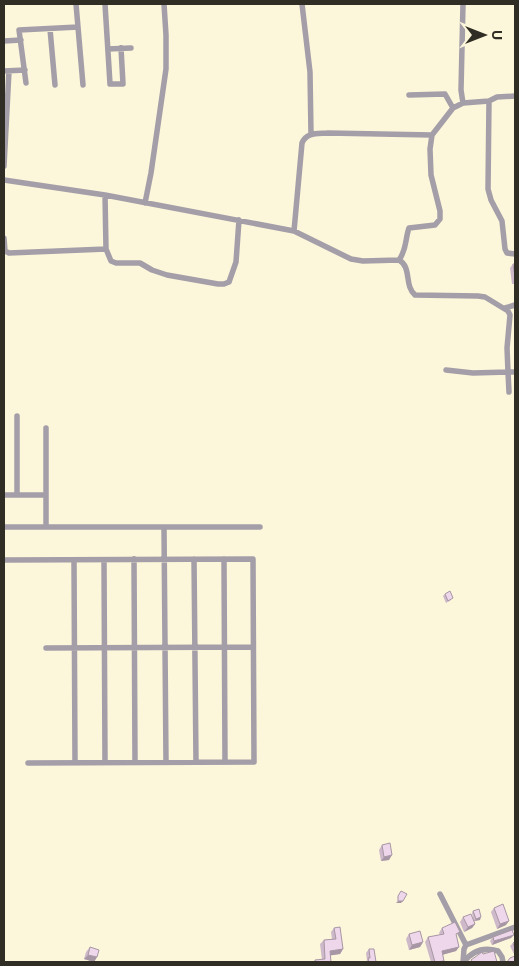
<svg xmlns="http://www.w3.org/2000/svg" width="519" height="966" viewBox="0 0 519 966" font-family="'Noto Sans',sans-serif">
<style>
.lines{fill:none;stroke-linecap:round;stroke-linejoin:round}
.street{stroke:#a49ea8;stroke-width:5.5}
.wall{fill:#cdb9ca}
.shaded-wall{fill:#a796a4}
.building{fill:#eed7eb;stroke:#a796a4}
</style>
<rect width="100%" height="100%" fill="#fcf6da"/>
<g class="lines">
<path class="street" d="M 76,4 L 83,85
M 105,4 L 110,84 L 123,84 L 121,48
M 302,4 L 310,72 L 311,134
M 463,4 L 461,90 L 463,103
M 50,29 L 55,85
M 4,41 L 21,40
M 108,49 L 131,48
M 4,71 L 25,70
M 26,83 L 19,30 L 78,27
M 409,95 L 445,94 L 453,108
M 489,101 L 488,189 L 491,200 L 502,221 L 505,249 L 507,253 L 515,254
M 4,166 L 9,71
M 4,180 L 105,195 L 294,231 L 351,259 L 363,261 L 399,260 C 412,267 404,286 415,295 L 478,296 L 485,297 L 508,311 L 510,315 L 507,348 L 508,372 L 515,372
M 105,195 L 106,249 L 111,261 L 116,263 L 140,263 L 152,270 L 167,275 L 218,284 L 224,284 L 229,282 L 236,262 L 239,220
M 145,203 L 151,173 L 166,69 L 166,35 L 164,4
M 294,231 L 302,143 C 307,132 317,134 328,133 L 432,135
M 4,238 L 5,251 L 9,253 L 106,249
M 399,260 C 407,249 405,239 409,228 L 435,225 L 440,219 L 440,211 L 431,175 L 430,149 L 432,135 L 453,108 L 463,103 L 489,101 L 497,97 L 515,96
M 505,308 L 515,305
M 446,370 L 473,373 L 508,372 L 509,392
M 17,416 L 17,495
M 46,428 L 46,527
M 4,495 L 46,495
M 4,527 L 260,527
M 164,527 L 166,762
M 134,559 L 135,762
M 194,559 L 196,762
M 224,559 L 225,762
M 4,560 L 253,559 L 254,762 L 28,763
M 74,560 L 75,762
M 104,560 L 105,762
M 46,648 L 253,647
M 440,894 L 466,945
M 463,962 L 464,949 L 466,945 L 515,927
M 464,962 C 472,951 484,947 498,951 L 502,957 L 503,962"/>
</g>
<path class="wall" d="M 513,264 L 515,264 L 515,284 L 512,284 L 510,268 Z
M 445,594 L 451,600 L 446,603 L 443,596 Z
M 382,845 L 389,860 L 381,861 L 379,850 Z
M 494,908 L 506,925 L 497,929 L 491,912 Z
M 473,911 L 480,920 L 474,921 L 475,924 L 472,928 L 464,932 L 460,922 L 463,917 L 473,919 L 472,913 Z
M 334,928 L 343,949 L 340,954 L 331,955 L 331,962 L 314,962 L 315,960 L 322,960 L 320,944 L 324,940 L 332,939 L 331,932 Z
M 442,928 L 456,937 L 459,947 L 456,951 L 442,955 L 444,962 L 431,962 L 425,942 L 428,937 L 440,935 L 439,933 Z
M 409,934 L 423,942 L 420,947 L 409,950 L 406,939 Z
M 493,937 L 511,938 L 492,945 L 490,941 Z
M 515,941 L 515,956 L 510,946 Z
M 90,947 L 97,957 L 94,962 L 84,959 L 86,952 Z
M 369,949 L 376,962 L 366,962 L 367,960 L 366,953 Z"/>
<path class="shaded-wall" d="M 392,855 L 389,860 L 381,861 L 384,857 Z
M 398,901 L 403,901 L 401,903 L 396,903 Z
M 481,917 L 480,920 L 474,921 L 476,919 Z
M 509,921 L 506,925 L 497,929 L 500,924 Z
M 475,924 L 472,928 L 464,932 L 468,927 Z
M 514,935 L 511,938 L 492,945 L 494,941 Z
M 423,942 L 420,947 L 409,950 L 412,945 Z
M 459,947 L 456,951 L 438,956 L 442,951 Z
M 343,949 L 340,954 L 327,956 L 330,951 Z
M 88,955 L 97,957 L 94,962 L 84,959 Z"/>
<path class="building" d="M 513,264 L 515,264 L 515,277 Z
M 450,591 L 453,598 L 448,601 L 445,594 Z
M 390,843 L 392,855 L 384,857 L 382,845 Z
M 401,891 L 407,894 L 403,901 L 398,901 L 398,896 Z
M 503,904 L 509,921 L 500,924 L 494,908 Z
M 479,909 L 481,917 L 476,919 L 473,911 Z
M 471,914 L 475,924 L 468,927 L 463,917 Z
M 455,922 L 460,932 L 456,934 L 459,947 L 442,951 L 444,961 L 435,962 L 428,937 L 444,934 L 442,928 Z
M 340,927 L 343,949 L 330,951 L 331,962 L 315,962 L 315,960 L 325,959 L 324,940 L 336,939 L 334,928 Z
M 512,930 L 514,935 L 494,941 L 493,937 Z
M 420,931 L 423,942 L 412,945 L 409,934 Z
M 515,941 L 515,948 L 513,943 Z
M 90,947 L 99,950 L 97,957 L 88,955 Z
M 369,949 L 374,949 L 376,962 L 369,962 L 368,958 L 370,958 Z
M 494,951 L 497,962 L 472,962 L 471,960 L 482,952 L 483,954 Z
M 515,956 L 515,962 L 507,962 L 510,958 Z"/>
<rect width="519" height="966" fill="none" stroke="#302e24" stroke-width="10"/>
<g transform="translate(484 35) rotate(90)" stroke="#fcf6da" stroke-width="4" paint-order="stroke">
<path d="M0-4L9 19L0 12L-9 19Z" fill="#302e24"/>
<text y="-8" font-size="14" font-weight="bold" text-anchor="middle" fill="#302e24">U</text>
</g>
</svg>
